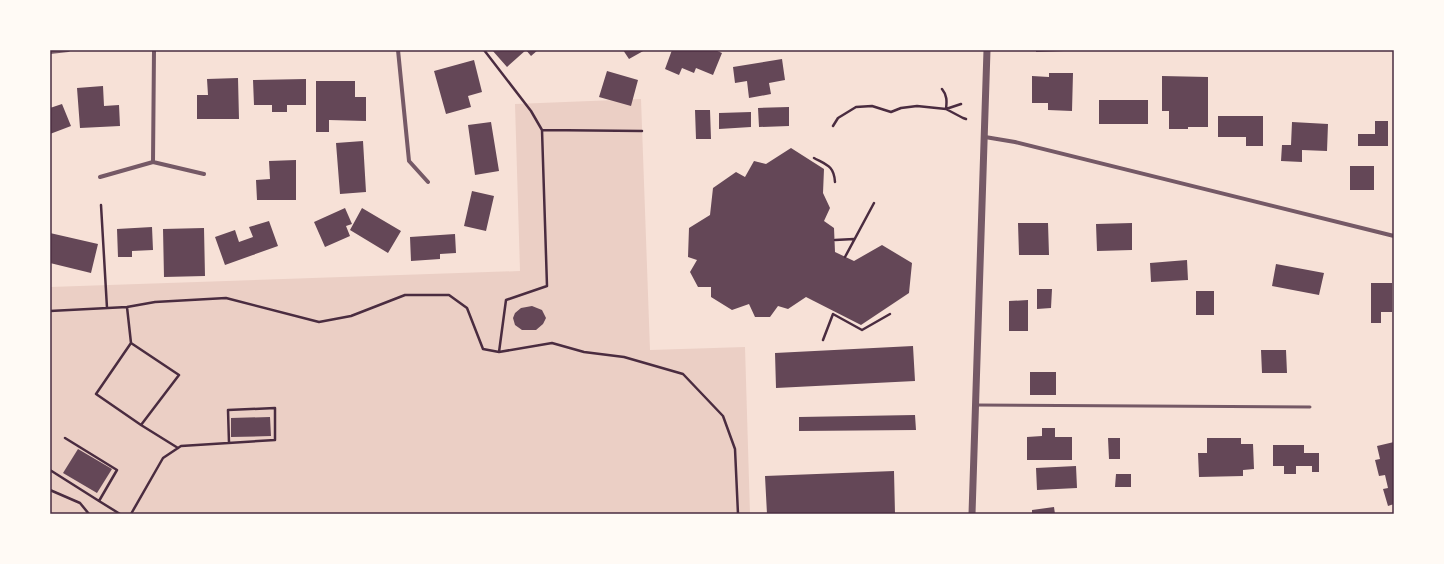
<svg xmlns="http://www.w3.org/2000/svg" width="1444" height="564" viewBox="0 0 1444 564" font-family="'Archivo Narrow',sans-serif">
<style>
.green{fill:#ebcfc5}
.building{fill:#644757}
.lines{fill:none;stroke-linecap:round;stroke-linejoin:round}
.path{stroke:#4a2c40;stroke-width:2.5}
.service{stroke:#755966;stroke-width:3}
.minor{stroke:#755966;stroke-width:4}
.tertiary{stroke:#755966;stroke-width:7}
.neatline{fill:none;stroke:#4a2c40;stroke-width:1.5}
</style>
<rect width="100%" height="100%" fill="#f7e1d7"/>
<path class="green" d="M 641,99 L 650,350 L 745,347 L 750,514 L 50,514 L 50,287 L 520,271 L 515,104 Z"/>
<path class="building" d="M 492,50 L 538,50 L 531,56 L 526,50 L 507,67 Z
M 623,50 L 645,50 L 629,59 Z
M 672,50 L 715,50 L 722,53 L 713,75 L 696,68 L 694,73 L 682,68 L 679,75 L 665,69 Z
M 1036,50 L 1064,50 L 1064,51 L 1036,52 Z
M 782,59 L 785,80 L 769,83 L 771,94 L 749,98 L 747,81 L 735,83 L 733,67 Z
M 474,60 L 482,92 L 468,96 L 471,107 L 446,114 L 434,71 Z
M 607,71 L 638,80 L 631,106 L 599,97 Z
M 1049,73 L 1073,73 L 1072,111 L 1048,110 L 1048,103 L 1032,103 L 1032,76 L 1049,77 Z
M 1162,76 L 1208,77 L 1208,127 L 1188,127 L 1188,129 L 1169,129 L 1169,111 L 1162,111 Z
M 238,78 L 239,119 L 197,119 L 197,95 L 208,95 L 207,79 Z
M 306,79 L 306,105 L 287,105 L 287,112 L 272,112 L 272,105 L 254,105 L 253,80 Z
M 316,81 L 355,81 L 355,97 L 366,97 L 366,121 L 329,120 L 329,132 L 316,132 Z
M 103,86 L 104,106 L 119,105 L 120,126 L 80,128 L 77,88 Z
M 1099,100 L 1148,100 L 1148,124 L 1099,124 Z
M 62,104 L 71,126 L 50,134 L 50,108 Z
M 789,107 L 789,126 L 759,127 L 758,108 Z
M 695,110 L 710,110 L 711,139 L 696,139 Z
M 751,112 L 751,127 L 719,129 L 719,113 Z
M 1218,116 L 1263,116 L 1263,146 L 1246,146 L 1246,137 L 1218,137 Z
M 1375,121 L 1388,121 L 1388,146 L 1358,146 L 1358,134 L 1375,134 Z
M 491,122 L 499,171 L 475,175 L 468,125 Z
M 1292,122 L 1328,124 L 1327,151 L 1302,150 L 1302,162 L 1281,161 L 1282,145 L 1291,145 Z
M 363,141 L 366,192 L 340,194 L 336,143 Z
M 791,148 L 824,169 L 823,193 L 830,208 L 824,221 L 834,228 L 835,252 L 854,261 L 882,245 L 912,263 L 909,293 L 861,325 L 806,297 L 788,309 L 778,306 L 770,317 L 755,317 L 749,304 L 732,310 L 711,297 L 711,287 L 698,287 L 690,272 L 697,260 L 688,257 L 689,228 L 710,215 L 713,188 L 736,172 L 745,177 L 754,161 L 766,164 Z
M 296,160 L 296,200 L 257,200 L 256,180 L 270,179 L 269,161 Z
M 1350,166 L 1374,166 L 1374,190 L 1350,190 Z
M 472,191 L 494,196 L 486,231 L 464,226 Z
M 345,208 L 352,224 L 346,226 L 350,236 L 325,247 L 314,222 Z
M 362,208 L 401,231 L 388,253 L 350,230 Z
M 269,221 L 278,246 L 225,265 L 215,237 L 235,230 L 239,242 L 253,237 L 249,227 Z
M 1018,223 L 1048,223 L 1049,255 L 1019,255 Z
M 1132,223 L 1132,250 L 1097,251 L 1096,224 Z
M 152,227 L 153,250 L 132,251 L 132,257 L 118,257 L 117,229 Z
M 204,228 L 205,276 L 164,277 L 163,229 Z
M 50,233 L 98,244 L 91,273 L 50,263 Z
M 455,234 L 456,253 L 440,254 L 440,259 L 411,261 L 410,237 Z
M 1187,260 L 1188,280 L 1151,282 L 1150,263 Z
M 1276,264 L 1324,273 L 1319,295 L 1272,286 Z
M 1371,283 L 1392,283 L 1392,312 L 1381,312 L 1381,323 L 1371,323 Z
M 1037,289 L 1052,289 L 1051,308 L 1037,309 Z
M 1196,291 L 1214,291 L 1214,315 L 1196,315 Z
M 1028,300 L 1028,331 L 1009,331 L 1009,301 Z
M 532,306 L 542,310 L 546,318 L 543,324 L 536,330 L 522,330 L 515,325 L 513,318 L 515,313 L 521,308 Z
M 913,346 L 915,381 L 776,388 L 775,353 Z
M 1261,350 L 1286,350 L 1287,373 L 1262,373 Z
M 1030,372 L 1056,372 L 1056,395 L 1030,395 Z
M 915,415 L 916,430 L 799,431 L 799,417 Z
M 270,417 L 271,436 L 231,437 L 231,418 Z
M 1042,428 L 1055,428 L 1055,437 L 1072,437 L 1072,460 L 1027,460 L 1027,437 L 1042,436 Z
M 1108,438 L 1120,438 L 1120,459 L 1109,459 Z
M 1207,438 L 1241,438 L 1241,444 L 1253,444 L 1254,469 L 1243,470 L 1243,476 L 1199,477 L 1198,453 L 1207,453 Z
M 1394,442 L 1394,504 L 1388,506 L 1383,489 L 1388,488 L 1385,475 L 1379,476 L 1375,460 L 1380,459 L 1377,446 Z
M 1273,445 L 1304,445 L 1304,453 L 1319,453 L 1319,472 L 1312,472 L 1312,466 L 1296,466 L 1296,474 L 1284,474 L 1284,466 L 1273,466 Z
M 78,449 L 112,469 L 97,493 L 63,473 Z
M 1076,466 L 1077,488 L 1037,490 L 1036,468 Z
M 894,471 L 895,514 L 767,514 L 765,476 Z
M 1116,474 L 1131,474 L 1131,487 L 1115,487 Z
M 1054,507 L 1055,514 L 1032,514 L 1032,510 Z"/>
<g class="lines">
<path class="path" d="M 484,50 L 531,111 L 542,130 L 547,286 L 506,300 L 499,352
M 942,89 C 947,95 947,101 946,109 L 961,104
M 833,126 L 838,118 L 856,107 L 872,106 L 891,112 L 901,108 L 917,106 L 946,109 L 963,118 L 966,119
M 542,130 L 642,131
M 814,158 C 827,165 834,166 835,182
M 101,205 L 107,308
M 835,240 L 854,239
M 845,257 L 874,203
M 127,307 L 131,343 L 179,375 L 141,425 L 178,448
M 50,311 L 127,307 L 155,302 L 226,298 L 319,322 L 351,316 L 405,295 L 449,295 L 467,308 L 483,349 L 499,352 L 552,343 L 584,352 L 624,357 L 683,374 L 723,416 L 735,449 L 738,514
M 823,340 L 833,314 L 862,330 L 890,314
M 131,343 L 96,394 L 141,425
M 50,470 L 99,501 L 117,470 L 65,438
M 50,490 L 80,503 L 89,514
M 99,501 L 120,514
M 131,514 L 163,458 L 181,446 L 275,440 L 275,408 L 228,410 L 229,443"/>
<path class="service" d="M 976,405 L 1310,407"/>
<path class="minor" d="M 398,50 L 409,161 L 428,182
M 50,52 L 68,50
M 985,137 L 1015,142 L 1394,236
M 153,162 L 154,50
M 100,177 L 153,162 L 204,174"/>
<path class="tertiary" d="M 972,514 L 987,50"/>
</g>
<rect width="1444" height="564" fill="none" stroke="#fffaf5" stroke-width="102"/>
<rect x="51" y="51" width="1342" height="462" class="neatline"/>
</svg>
